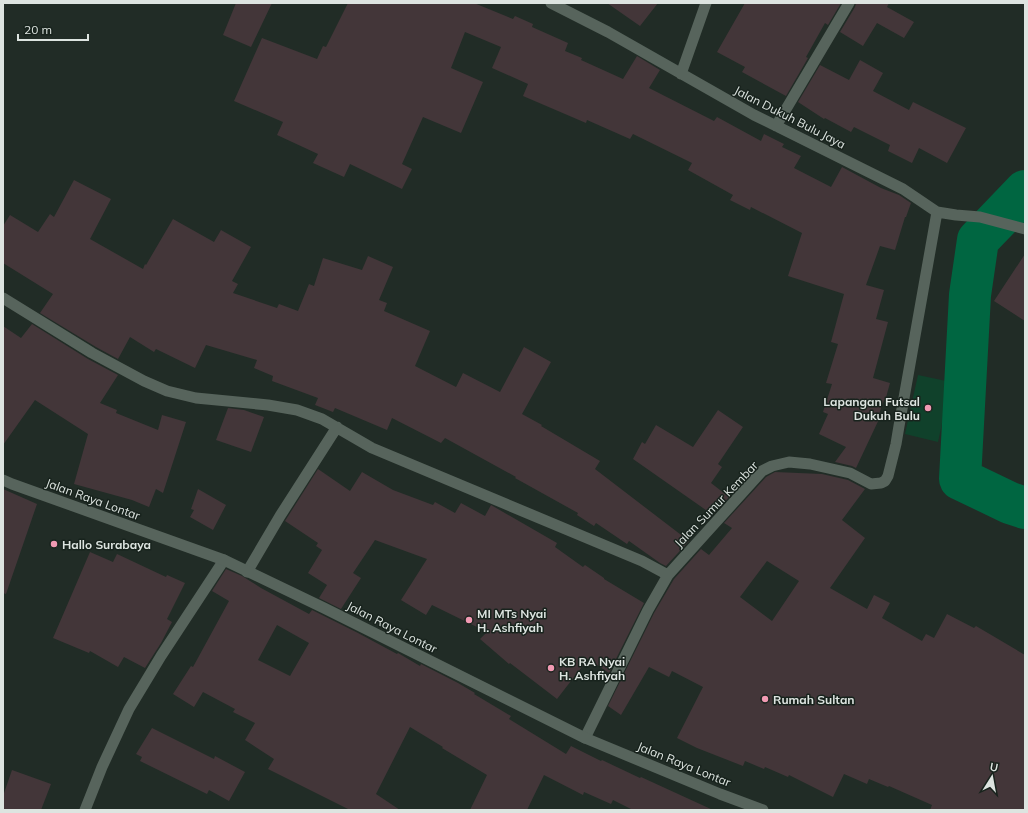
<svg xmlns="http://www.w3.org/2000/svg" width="1028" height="813" viewBox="0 0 1028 813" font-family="Mulish,sans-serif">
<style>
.green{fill:#10412b}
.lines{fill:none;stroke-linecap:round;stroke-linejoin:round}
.river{stroke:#006641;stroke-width:42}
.building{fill:#433639;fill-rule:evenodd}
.minor{stroke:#57645c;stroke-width:11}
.tertiary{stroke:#57645c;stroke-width:11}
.poi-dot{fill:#f19ab3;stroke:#18231d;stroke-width:1.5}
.labels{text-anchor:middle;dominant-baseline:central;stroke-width:3;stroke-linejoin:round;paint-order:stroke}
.street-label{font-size:12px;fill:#dde4e0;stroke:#18231d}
.poi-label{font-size:12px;font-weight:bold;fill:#dde4e0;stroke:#18231d;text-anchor:start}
</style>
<rect width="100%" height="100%" fill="#212c26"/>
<path class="green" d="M 918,375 L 951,382 L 938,442 L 905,434 Z"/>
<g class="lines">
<path class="river" d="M 1025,191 L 978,240 L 970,295 L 960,479 L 1010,503 L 1025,508"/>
</g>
<path class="building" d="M 236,3 L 272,3 L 251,47 L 223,35 Z
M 348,3 L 474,3 L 513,19 L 515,16 L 533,24 L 532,27 L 568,43 L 565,51 L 582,58 L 581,60 L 623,79 L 637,56 L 660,70 L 649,88 L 714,121 L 717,117 L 761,141 L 764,134 L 784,144 L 782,147 L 801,156 L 794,168 L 831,187 L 842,167 L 881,188 L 899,195 L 911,203 L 906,217 L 905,217 L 895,250 L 880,246 L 866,285 L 884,290 L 876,319 L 888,322 L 873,378 L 890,383 L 885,401 L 884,400 L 879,414 L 881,415 L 856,468 L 852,466 L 835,462 L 846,447 L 819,434 L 828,414 L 823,412 L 832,384 L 826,383 L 838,344 L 831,342 L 844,294 L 788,276 L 802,233 L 751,207 L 750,210 L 730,200 L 733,195 L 688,170 L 692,163 L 633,134 L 630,139 L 587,120 L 586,123 L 523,96 L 528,84 L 492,68 L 501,47 L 465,32 L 451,68 L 483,82 L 461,133 L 423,117 L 402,164 L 412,169 L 402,189 L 350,164 L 344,177 L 313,163 L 318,154 L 277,135 L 283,122 L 234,101 L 262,38 L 317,59 L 323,46 L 326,47 Z
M 607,3 L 658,3 L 640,26 Z
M 745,3 L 841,3 L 828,25 L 825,23 L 806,57 L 808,58 L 786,96 L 742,72 L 745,67 L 717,52 Z
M 856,3 L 889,3 L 887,7 L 914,22 L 904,38 L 877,23 L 863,46 L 840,32 L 855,7 Z
M 860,60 L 883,73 L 873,91 L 909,110 L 913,102 L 966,128 L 947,163 L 919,148 L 912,163 L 888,151 L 890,145 L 854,127 L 851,132 L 825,118 L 824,119 L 798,102 L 820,65 L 849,80 Z
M 74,180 L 111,199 L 90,239 L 143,269 L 145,264 L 146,265 L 173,219 L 214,242 L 221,230 L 251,247 L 232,281 L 238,284 L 233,293 L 277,308 L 279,304 L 298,311 L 309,284 L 314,286 L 323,258 L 362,270 L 368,256 L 393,267 L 379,300 L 387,303 L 384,311 L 430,331 L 415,366 L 456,387 L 463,373 L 500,392 L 524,347 L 551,362 L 522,414 L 542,425 L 541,426 L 600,461 L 595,469 L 689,541 L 666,566 L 660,563 L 629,541 L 627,544 L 596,523 L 594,526 L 577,515 L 578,513 L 515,478 L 516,477 L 445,438 L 441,443 L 392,418 L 387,430 L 335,408 L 333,412 L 315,405 L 318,398 L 272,381 L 273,376 L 254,368 L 257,360 L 206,345 L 195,368 L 156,349 L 154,352 L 130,337 L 118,359 L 96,347 L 40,313 L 53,294 L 3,263 L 3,226 L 10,215 L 38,232 L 50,214 L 54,217 Z
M 1025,254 L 1025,321 L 994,301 Z
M 32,324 L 88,359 L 118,375 L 100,403 L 117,410 L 116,413 L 158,430 L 162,415 L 186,422 L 163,493 L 156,489 L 149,507 L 132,500 L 74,484 L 88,434 L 35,400 L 3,445 L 3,326 L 21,338 Z
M 228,408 L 244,410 L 264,417 L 251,452 L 216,440 Z
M 718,410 L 743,427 L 718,464 L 722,467 L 711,483 L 729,497 L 713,515 L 633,459 L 642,442 L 645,444 L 656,425 L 693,447 Z
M 318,469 L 350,491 L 362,472 L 393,490 L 433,505 L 435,502 L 455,513 L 461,503 L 485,516 L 491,505 L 557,543 L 555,547 L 583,567 L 585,565 L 604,578 L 604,579 L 644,603 L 609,673 L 588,659 L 557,699 L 510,663 L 509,664 L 480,639 L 487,632 L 432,605 L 426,615 L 401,600 L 427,559 L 375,540 L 353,573 L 361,578 L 341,609 L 319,598 L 327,585 L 308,573 L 322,550 L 316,546 L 318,543 L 285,521 Z
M 775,472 L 822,474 L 848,480 L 865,489 L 842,520 L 865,538 L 830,588 L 867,609 L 874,595 L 890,603 L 882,618 L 922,641 L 926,634 L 934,638 L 947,614 L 974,628 L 976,626 L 1025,655 L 1025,810 L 930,810 L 932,805 L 889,786 L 888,787 L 869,779 L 867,784 L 844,774 L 833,797 L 789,775 L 788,777 L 765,767 L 764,769 L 745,761 L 743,766 L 697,748 L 677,738 L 703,687 L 672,671 L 669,677 L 649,667 L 621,715 L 608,706 L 654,613 L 674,579 L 701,549 L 709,555 L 732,528 L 724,523 L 766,477 ZM 767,561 L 799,581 L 772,621 L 740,597 Z
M 3,489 L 37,504 L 6,594 L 3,593 Z
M 198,489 L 226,505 L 213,530 L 190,517 L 194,510 L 191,509 Z
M 90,552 L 113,562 L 117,554 L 166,577 L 167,575 L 185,583 L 167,619 L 172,622 L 161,643 L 145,668 L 124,657 L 118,667 L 90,651 L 89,653 L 53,638 Z
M 226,569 L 242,576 L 261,588 L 309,614 L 312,610 L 358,633 L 397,654 L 398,653 L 420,666 L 421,664 L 458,683 L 475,693 L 474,694 L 511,716 L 509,719 L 566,754 L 571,746 L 601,761 L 602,760 L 640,778 L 641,777 L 713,810 L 633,810 L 613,800 L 611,804 L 584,792 L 583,795 L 544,775 L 527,810 L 470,810 L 487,775 L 442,748 L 443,747 L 410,727 L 376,794 L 400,810 L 350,810 L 268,769 L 274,759 L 245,740 L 255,723 L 233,712 L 235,709 L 203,692 L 194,707 L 173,694 L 191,666 L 193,667 L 229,601 L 212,591 ZM 277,625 L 309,643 L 290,676 L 258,660 Z
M 152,728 L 214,759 L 215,756 L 245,772 L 229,801 L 209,790 L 207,794 L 140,761 L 142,757 L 136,754 Z
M 12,770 L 51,784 L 41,810 L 3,810 L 3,796 Z"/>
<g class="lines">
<path class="minor" d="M 551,3 L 608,32 L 754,115 L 903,189 L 937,212 L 956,215 L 980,217 L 1025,229
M 681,74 L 706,3
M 776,126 L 849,3
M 3,298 L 92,353 L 144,381 L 167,391 L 196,398 L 268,405 L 297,410 L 322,419 L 372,448 L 642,561 L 668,575
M 247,572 L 280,516 L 337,427
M 585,738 L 648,610 L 668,575 L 762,471 L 772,466 L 789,462 L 810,464 L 850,473 L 871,484 L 881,483 L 885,481 L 888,476 L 896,444 L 899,426 L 937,212
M 85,810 L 102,767 L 129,709 L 161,656 L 224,560"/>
<path class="tertiary" d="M 3,480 L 12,484 L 224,560 L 324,608 L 585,738 L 720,794 L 763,810"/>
</g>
<g class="poi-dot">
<circle cx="928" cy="408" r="4"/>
<circle cx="54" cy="544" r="4"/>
<circle cx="469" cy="620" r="4"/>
<circle cx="551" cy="668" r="4"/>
<circle cx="765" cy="699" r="4"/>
</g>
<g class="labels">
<g class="street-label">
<text transform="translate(790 117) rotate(27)">Jalan Dukuh Bulu Jaya</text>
<text transform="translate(93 499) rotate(20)">Jalan Raya Lontar</text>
<text transform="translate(716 504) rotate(-46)">Jalan Sumur Kembar</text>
<text transform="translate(392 627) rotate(27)">Jalan Raya Lontar</text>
<text transform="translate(684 764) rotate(22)">Jalan Raya Lontar</text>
</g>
<g class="poi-label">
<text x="920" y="401" text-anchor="end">Lapangan Futsal<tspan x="920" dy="14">Dukuh Bulu</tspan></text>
<text x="62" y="544">Hallo Surabaya</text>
<text x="477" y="613">MI MTs Nyai<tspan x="477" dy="14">H. Ashfiyah</tspan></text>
<text x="559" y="661">KB RA Nyai<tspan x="559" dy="14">H. Ashfiyah</tspan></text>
<text x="773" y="699">Rumah Sultan</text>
</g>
</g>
<rect width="1028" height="813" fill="none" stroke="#dde4e0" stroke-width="8"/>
<g transform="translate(992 777) rotate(11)" stroke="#18231d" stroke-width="3" paint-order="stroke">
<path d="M0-3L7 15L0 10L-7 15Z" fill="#dde4e0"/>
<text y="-6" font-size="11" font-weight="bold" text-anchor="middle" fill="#dde4e0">U</text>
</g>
<path d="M18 34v6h70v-6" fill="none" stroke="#dde4e0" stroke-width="2"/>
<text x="24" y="34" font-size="12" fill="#dde4e0" stroke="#18231d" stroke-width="3" paint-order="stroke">20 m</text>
</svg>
